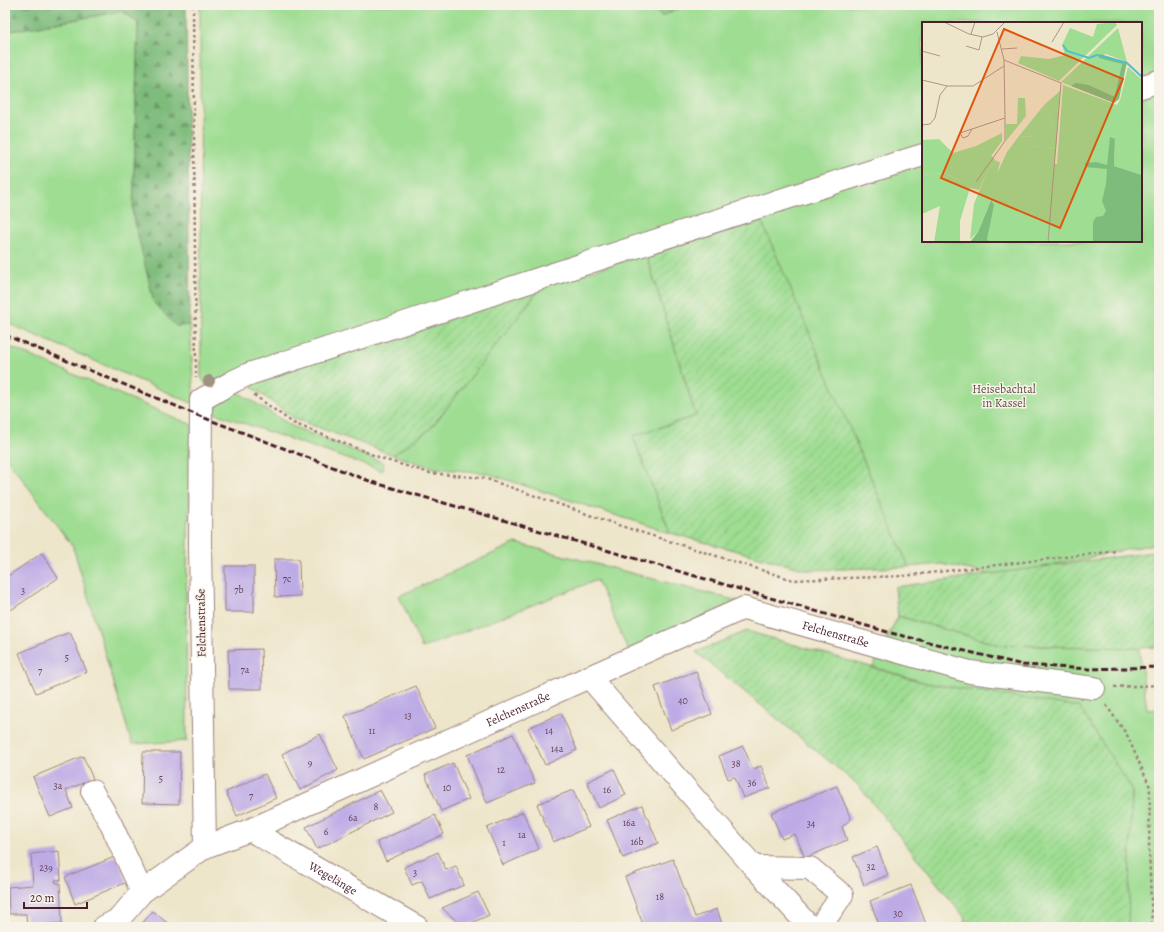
<svg xmlns="http://www.w3.org/2000/svg" width="1164" height="932" viewBox="0 0 1164 932" font-family="Alegreya,serif">
<style>
.green{fill:#9edd92;stroke:#747e5e;fill-rule:evenodd}
.forest{fill:url(#forest-firs);stroke:#646e54}
.garden{fill:url(#garden-furrows);stroke:#747e5e}
.building{fill:#bdabe6}
.lines{fill:none;stroke-linecap:round;stroke-linejoin:round}
.minor-casing{stroke:#9c827b;stroke-width:24}
.path{stroke:#9c827b;stroke-width:2.5;stroke-dasharray:3 3;stroke-linecap:butt}
.minor{stroke:#fff;stroke-width:22}
.rail{stroke:#4a1f2b;stroke-width:3;stroke-dasharray:6 3;stroke-linecap:butt}
.tree{fill:#9f9281}
.labels{text-anchor:middle;dominant-baseline:central;stroke-width:3;stroke-linejoin:round;paint-order:stroke}
.number-label{font-size:10px;fill:#67425a}
.park-label{font-size:12px;fill:#5f4e45;stroke:#f7f3e8}
.street-label{font-size:12px;fill:#4a1f2b;stroke:#f7f3e8}
.inset-river{fill:none;stroke:#52bfcc;stroke-width:2}
.inset-road{fill:none;stroke:#ac968b;stroke-width:1}
.view{fill:#e0560e;fill-opacity:0.15;stroke:#e0560e;stroke-width:2}
.inset-edge{fill:none;stroke:#4a1f2b;stroke-width:2}
</style>
<defs>
<pattern id="forest-firs" width="22" height="20" patternUnits="userSpaceOnUse"><rect width="22" height="20" fill="#7ebc7c"/><path d="M5 1l3.5 6h-7zM16 11l3.5 6h-7z" fill="#699866"/></pattern>
<pattern id="garden-furrows" width="10" height="10" patternUnits="userSpaceOnUse"><rect width="10" height="10" fill="#9edd92"/><path d="M-1 1l2-2M0 10L10 0M9 11l2-2" fill="none" stroke="#8abd7e"/></pattern>
</defs>
<rect width="100%" height="100%" fill="#f7f3e8"/>
<filter id="ink" filterUnits="userSpaceOnUse"><feTurbulence type="fractalNoise" baseFrequency=".025" numOctaves="2"/><feDisplacementMap in="SourceGraphic" scale="8" xChannelSelector="R" yChannelSelector="G"/><feConvolveMatrix kernelMatrix="1 2 1 2 8 2 1 2 1" color-interpolation-filters="sRGB"/></filter>
<filter id="wash" filterUnits="userSpaceOnUse"><feTurbulence type="fractalNoise" baseFrequency=".012" numOctaves="4" result="noise"/><feDisplacementMap in="SourceGraphic" scale="16" xChannelSelector="R" yChannelSelector="G"/><feGaussianBlur stdDeviation="0.9" result="paint"/><feColorMatrix in="noise" values="0 0 0 0 0 0 0 0 0 0 0 0 0 0 0 0 0 1.4 0 .05"/><feComposite in="paint" operator="in"/></filter>
<g filter="url(#wash)">
<rect width="100%" height="100%" fill="#eee6cb"/>
<path class="green" d="M 200,5 L 1159,5 L 1159,543 L 998,576 L 942,564 L 909,567 L 751,200 L 208,387 L 205,384 L 201,377 ZM 923,23 L 1141,23 L 1141,241 L 923,241 Z
M 123,11 L 138,23 L 133,214 L 176,326 L 190,325 L 194,404 L 5,322 L 5,32 Z
M 646,254 L 696,416 L 633,436 L 670,533 L 486,473 L 434,468 L 393,455 L 431,428 L 542,286 Z
M 5,345 L 192,425 L 186,598 L 187,741 L 132,744 L 73,547 L 5,456 Z
M 236,391 L 292,426 L 384,463 L 382,471 L 214,413 C 218,401 226,397 236,391 Z
M 516,543 L 738,601 L 628,650 L 597,580 L 422,648 L 399,596 Z
M 898,616 L 1000,645 L 1139,648 L 1147,710 L 1159,709 L 1159,927 L 1128,927 L 1127,925 L 1132,789 L 926,683 L 873,667 Z"/>
<path class="forest" d="M 5,5 L 186,5 L 190,325 L 176,326 L 154,303 L 133,214 L 138,22 L 123,11 L 5,32 Z
M 654,5 L 686,5 L 661,17 Z"/>
<path class="garden" d="M 760,217 L 909,567 L 807,570 L 670,533 L 633,436 L 696,416 L 646,254 Z
M 542,286 L 431,428 L 393,455 L 295,419 L 253,388 L 251,380 Z
M 1159,549 L 1159,647 L 1139,648 L 1000,645 L 898,616 L 895,587 L 1153,552 Z
M 747,631 L 926,683 L 1079,707 L 1132,789 L 1128,927 L 964,927 L 966,919 L 858,785 L 696,652 Z"/>
<g id="blocks">
<path class="building" d="M 42,553 L 58,578 L 11,610 L 5,602 L 5,578 Z
M 274,559 L 299,559 L 300,596 L 275,597 Z
M 225,566 L 254,566 L 254,612 L 225,612 Z
M 70,632 L 87,672 L 36,693 L 19,653 Z
M 261,649 L 262,689 L 229,689 L 228,650 Z
M 696,671 L 712,714 L 671,730 L 655,687 Z
M 416,686 L 435,728 L 364,759 L 345,716 Z
M 561,713 L 577,750 L 545,765 L 528,728 Z
M 320,734 L 338,770 L 300,790 L 282,754 Z
M 513,734 L 535,783 L 487,803 L 467,755 Z
M 743,746 L 753,769 L 761,766 L 770,788 L 743,798 L 735,777 L 728,779 L 719,756 Z
M 143,752 L 180,752 L 179,804 L 142,803 Z
M 83,756 L 93,779 L 66,790 L 73,808 L 50,817 L 33,777 Z
M 453,763 L 469,799 L 441,811 L 425,775 Z
M 614,769 L 626,795 L 599,808 L 587,782 Z
M 265,774 L 276,798 L 237,816 L 226,792 Z
M 837,786 L 851,819 L 842,827 L 847,840 L 805,858 L 795,834 L 782,839 L 771,813 Z
M 380,790 L 392,812 L 317,849 L 306,827 Z
M 573,790 L 589,827 L 553,842 L 537,804 Z
M 642,805 L 658,843 L 623,858 L 607,820 Z
M 523,812 L 539,849 L 503,865 L 487,828 Z
M 435,815 L 444,834 L 386,861 L 377,842 Z
M 877,847 L 888,875 L 864,885 L 853,857 Z
M 59,851 L 61,880 L 55,880 L 56,883 L 60,883 L 62,923 L 27,927 L 26,914 L 9,914 L 8,887 L 33,885 L 31,854 Z
M 438,852 L 446,870 L 456,866 L 464,885 L 430,899 L 422,881 L 412,885 L 404,867 Z
M 117,856 L 127,882 L 75,904 L 65,877 Z
M 673,859 L 695,917 L 717,909 L 723,927 L 644,927 L 625,877 Z
M 911,885 L 926,924 L 919,927 L 880,927 L 870,901 Z
M 478,892 L 489,915 L 463,927 L 442,908 Z
M 153,911 L 172,927 L 139,927 Z"/>
</g>
</g>
<g filter="url(#ink)">
<use href="#blocks" fill-opacity="0" stroke="#9c827b" stroke-width="1"/>
<g class="lines">
<defs>
<g id="minor">
<path d="M 1141,87 L 1159,81"/>
<path id="s1" d="M 589,677 L 744,608 L 970,672 L 1094,688"/>
<path d="M 92,791 L 110,822 L 142,892"/>
<path id="s2" d="M 250,830 L 417,927"/>
<path d="M 205,847 L 200,545 L 201,400 L 234,381 L 249,374 C 474,301 697,225 923,155"/>
<path d="M 754,867 L 810,868 L 842,895 L 820,927"/>
<path id="s3" d="M 104,927 L 119,919 L 142,892 L 205,847 L 250,830 L 589,677 L 754,867 L 810,927"/>
</g>
</defs>
<use href="#minor" class="minor-casing"/>
<path class="path" d="M 193,5 L 196,378
M 254,395 L 293,423 L 386,460 L 430,473 L 484,478 L 621,526 L 793,580 L 903,576 L 1116,551
M 1114,687 L 1159,685
M 1106,705 L 1127,735 L 1150,787 L 1149,849 L 1152,927"/>
<use href="#minor" class="minor"/>
<path class="rail" d="M 5,335 L 202,417 L 372,482 L 891,633 L 1023,665 L 1089,669 L 1159,667"/>
</g>
<circle class="tree" cx="209" cy="381" r="6"/>
</g>
<g class="labels">
<g class="number-label">
<text x="287" y="578">7c</text>
<text x="239" y="589">7b</text>
<text x="23" y="590">3</text>
<text x="67" y="657">5</text>
<text x="245" y="669">7a</text>
<text x="40" y="670">7</text>
<text x="683" y="700">40</text>
<text x="408" y="715">13</text>
<text x="372" y="730">11</text>
<text x="549" y="730">14</text>
<text x="557" y="748">14a</text>
<text x="310" y="762">9</text>
<text x="736" y="763">38</text>
<text x="501" y="769">12</text>
<text x="161" y="778">5</text>
<text x="752" y="782">36</text>
<text x="58" y="785">3a</text>
<text x="447" y="787">10</text>
<text x="607" y="789">16</text>
<text x="251" y="795">7</text>
<text x="376" y="806">8</text>
<text x="353" y="817">6a</text>
<text x="629" y="822">16a</text>
<text x="811" y="823">34</text>
<text x="326" y="831">6</text>
<text x="522" y="834">1a</text>
<text x="637" y="841">16b</text>
<text x="504" y="842">1</text>
<text x="871" y="866">32</text>
<text x="46" y="867">239</text>
<text x="415" y="872">3</text>
<text x="660" y="896">18</text>
<text x="898" y="913">30</text>
</g>
<g class="park-label">
<text x="1004" y="389">Heisebachtal<tspan x="1004" dy="14">in Kassel</tspan></text>
</g>
<g class="street-label">
<text transform="translate(201 623) rotate(-91)">Felchenstraße</text>
<text stroke="none"><textPath href="#s1" startOffset="265">Felchenstraße</textPath></text>
<text stroke="none"><textPath href="#s3" startOffset="472">Felchenstraße</textPath></text>
<text stroke="none"><textPath href="#s2" startOffset="96">Wegelänge</textPath></text>
</g>
</g>
<g transform="translate(922 22)">
<rect width="220" height="220" fill="#eee6cb"/>
<path d="M 196,6 L 205,40 L 184,32 L 177,34 L 200,42 L 193,72 L 191,74 L 167,63 L 149,64 L 139,60 ZM 140,23 L 163,34 L 137,59 L 96,41 L 99,34 L 127,37 L 143,33 ZM 206,45 L 220,58 L 220,153 L 192,144 L 193,117 L 185,145 L 220,220 L 51,220 L 67,187 L 74,154 L 79,143 L 135,142 L 141,63 L 195,83 L 198,78 ZM 96,76 L 103,76 L 104,94 L 84,119 L 84,102 L 95,102 ZM 122,83 L 135,111 L 134,126 L 110,124 L 111,115 L 97,114 ZM 69,133 L 74,139 L 65,150 L 57,168 L 48,166 L 38,199 L 38,220 L 12,220 L 18,184 L 0,192 L 0,153 L 22,151 L 39,159 Z" fill="#9edd92"/>
<path d="M 178,32 L 205,40 L 197,77 L 192,81 L 149,64 L 154,61 L 167,63 L 191,74 L 193,72 L 200,42 L 177,36 ZM 188,115 L 193,117 L 192,144 L 220,153 L 220,220 L 171,220 L 171,200 L 174,195 L 181,194 L 184,189 L 180,179 L 184,162 L 185,147 L 163,145 L 163,141 L 174,140 L 185,143 ZM 69,178 L 72,183 L 65,217 L 67,220 L 48,220 L 56,210 Z" fill="#7ebc7c"/>
<path d="M 193,0 L 195,3 L 163,34 L 145,29 L 140,23 L 148,6 L 171,15 L 175,2 ZM 138,69 L 135,111 L 122,83 ZM 80,111 L 80,119 L 52,157 L 39,159 L 22,151 L 0,153 L 0,118 L 17,117 L 31,131 L 54,124 ZM 97,114 L 111,115 L 111,124 L 134,126 L 132,143 L 79,143 L 85,130 ZM 74,139 L 78,140 L 69,178 L 56,210 L 48,217 L 52,182 L 65,150 Z" fill="#9edd92"/>
<path class="inset-river" d="M 141,23 L 145,29 L 167,36 L 175,33 L 205,41 L 220,55"/>
<path class="inset-road" d="M 22,0 L 47,12 L 61,15 L 71,12 L 83,0M 49,12 L 53,0M 130,20 L 142,0M 44,24 L 57,28 L 60,15M 80,27 L 95,26M 0,29 L 18,34M 82,38 L 139,61 L 126,220M 0,58 L 25,64M 0,103 L 8,102 L 13,96 L 18,73 L 25,64 L 51,64 L 82,44M 50,107 L 46,114 L 41,116 L 38,111 L 83,96 L 82,38 L 75,10M 54,160 L 83,119 L 83,96"/>
<path class="view" d="M 82,7 L 201,57 L 138,206 L 19,156 Z"/>
<rect width="220" height="220" class="inset-edge"/>
</g>
<rect width="1164" height="932" fill="none" stroke="#f7f3e8" stroke-width="20"/>
<path d="M24 902v6h63v-6" fill="none" stroke="#4a1f2b" stroke-width="2"/>
<text x="30" y="902" font-size="12" fill="#4a1f2b" stroke="#f7f3e8" stroke-width="3" paint-order="stroke">20 m</text>
</svg>
